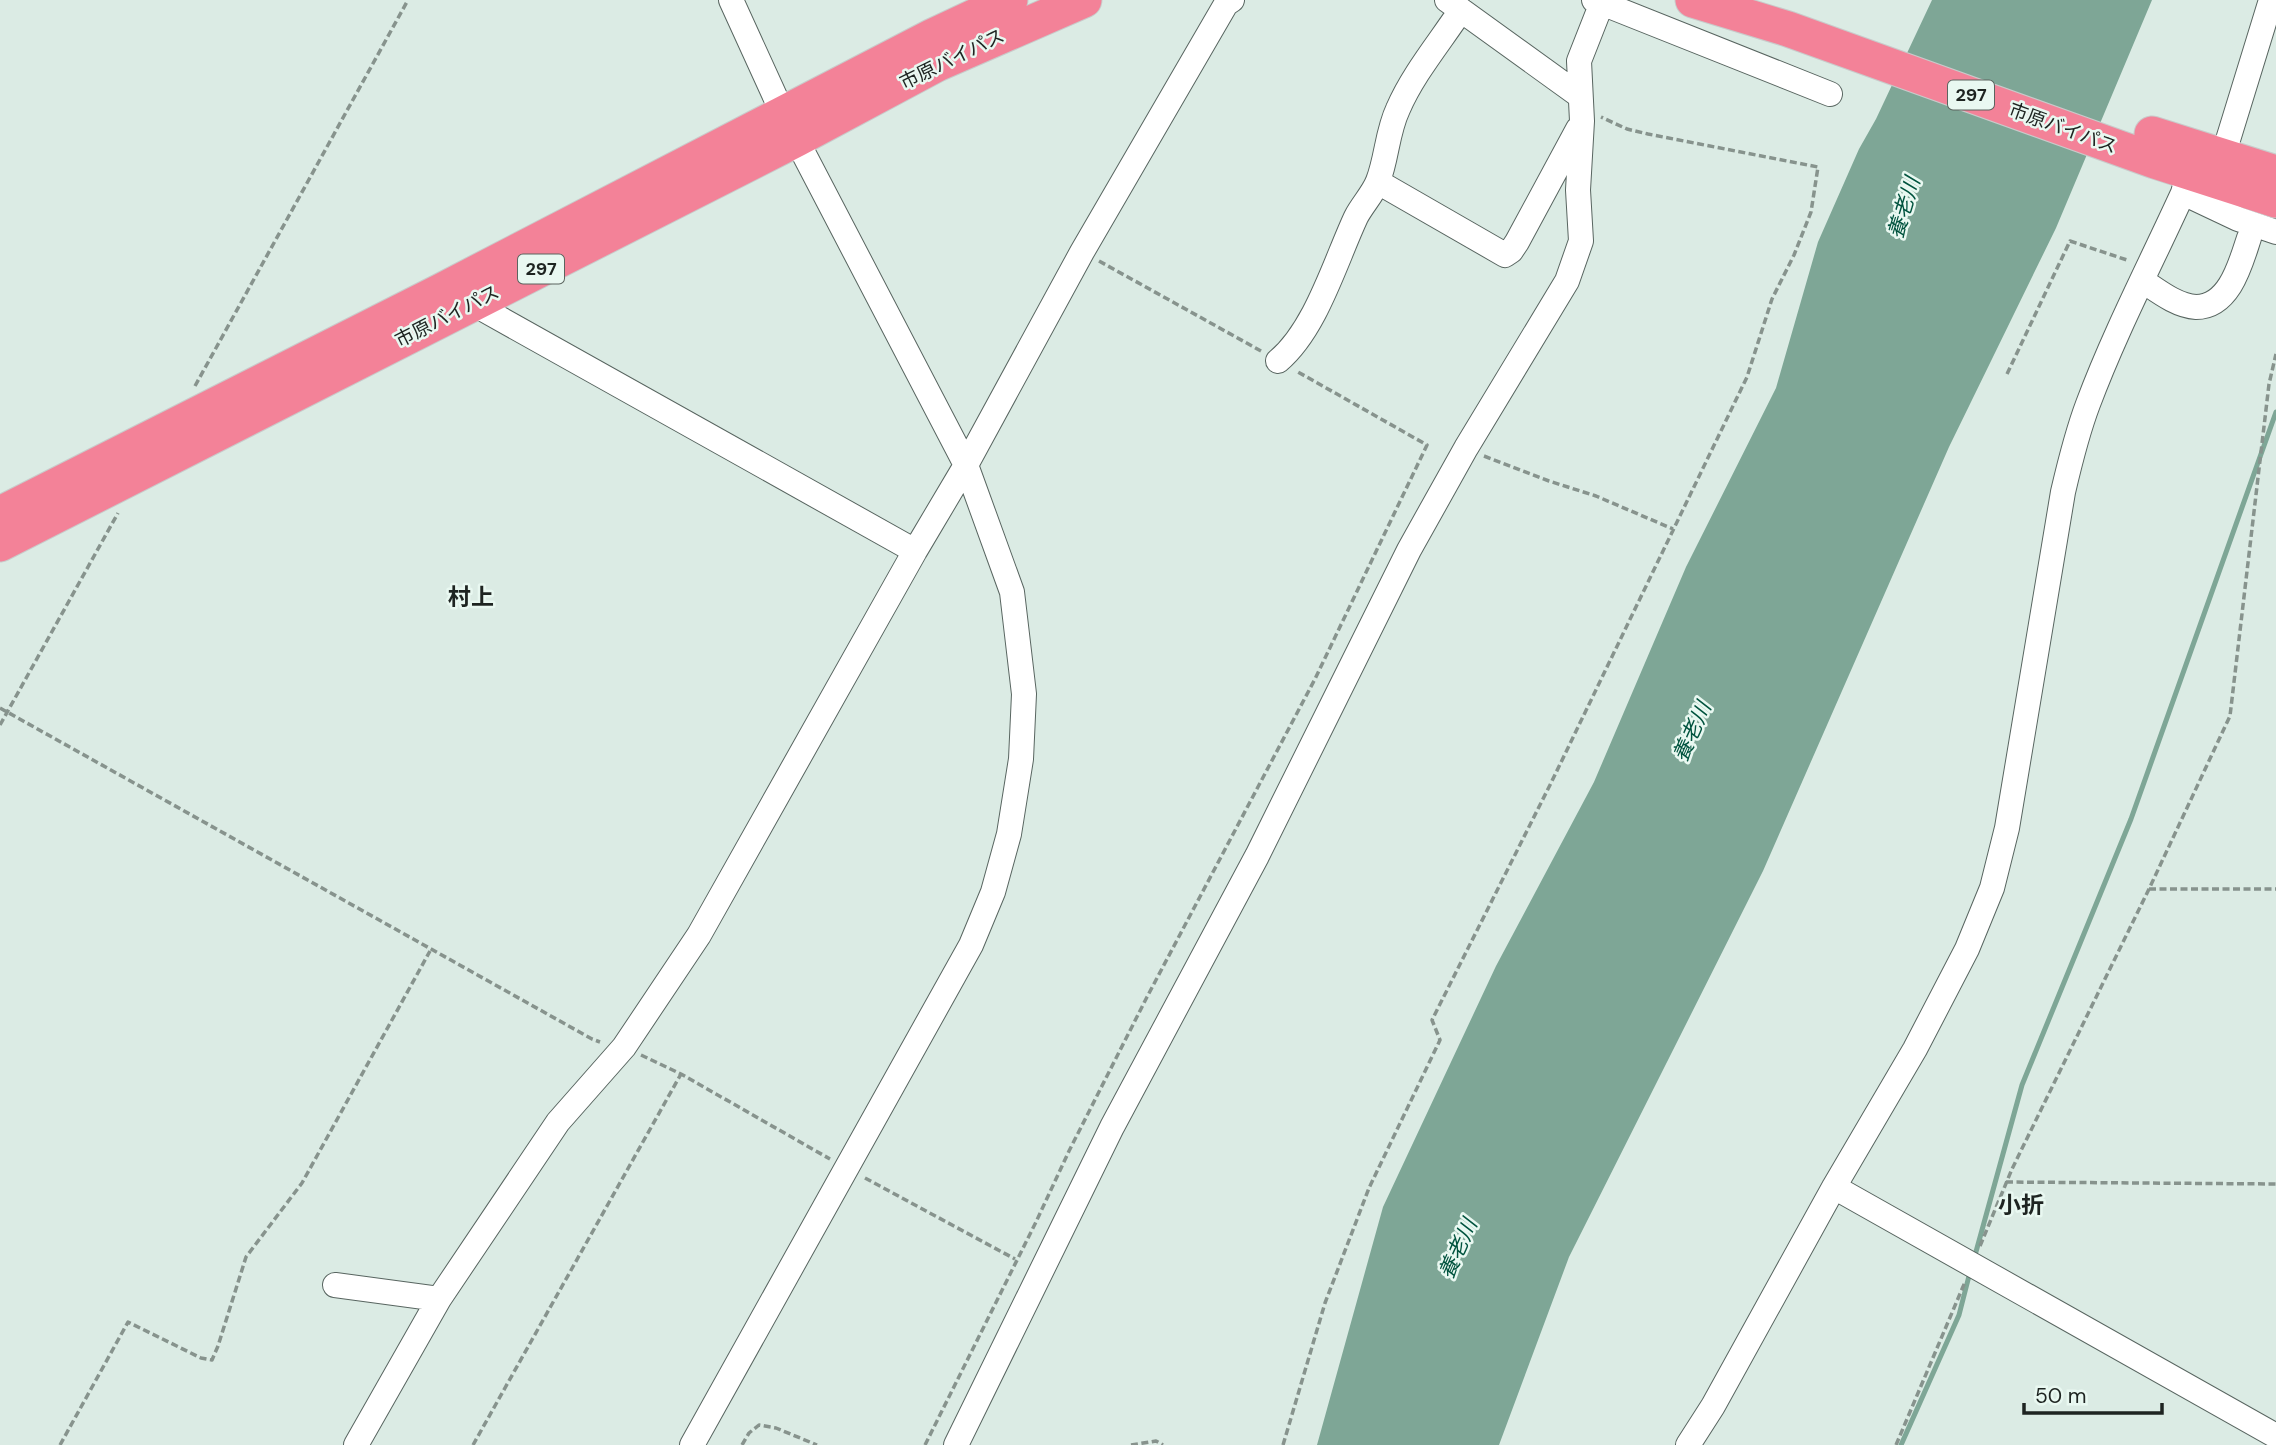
<svg xmlns="http://www.w3.org/2000/svg" width="2276" height="1445" viewBox="0 0 2276 1445" font-family="'DM Sans','Noto Sans JP',sans-serif">
<style>
.water{fill:#7ea696}
.lines{fill:none;stroke-linecap:round;stroke-linejoin:round}
.stream{stroke:#7ea696;stroke-width:5}
.minor-casing{stroke:#586560;stroke-width:26}
.highway-casing{stroke:#c9caca;stroke-width:37}
.path{stroke:#87938d;stroke-width:3.5;stroke-dasharray:7 3.5;stroke-linecap:butt}
.minor{stroke:#fff;stroke-width:24}
.highway{stroke:#f38298;stroke-width:35}
.labels{text-anchor:middle;dominant-baseline:central;stroke-width:5;stroke-linejoin:round;paint-order:stroke}
.shield{fill:#e9f8f1;stroke:#5b645f;stroke-width:2}
.shield-label{font-size:18px;font-weight:bold;fill:#1e2421}
.street-label{font-size:19px;fill:#1e2421;stroke:#e9f8f1}
.water-label{font-size:21px;font-style:italic;fill:#00533e;stroke:#e9f8f1}
.quarter-label{font-size:23px;font-weight:bold;fill:#1e2421;stroke:#e9f8f1}
</style>
<rect width="100%" height="100%" fill="#dbebe4"/>
<path class="water" d="M 1932,0 L 2152,0 L 2056,228 L 1949,447 L 1763,871 L 1569,1257 L 1499,1445 L 1317,1445 L 1383,1207 L 1496,966 L 1594,782 L 1686,567 L 1776,388 L 1818,242 L 1859,149 L 1876,119 Z"/>
<g class="lines">
<path class="stream" d="M 1974,1259 L 2022,1085 L 2131,819 L 2276,412
M 1901,1445 L 1959,1315 L 1970,1272"/>
<defs>
<path id="minor" d="M 1447,0 L 1580,96
M 1594,0 L 1830,94
M 2223,156 L 2271,0
M 1378,182 L 1505,255 L 1511,251 L 1517,242 L 1578,129
M 2183,193 L 2238,219 L 2276,232
M 2143,281 C 2158,291 2177,306 2196,307 C 2230,307 2241,262 2249,238
M 472,303 L 915,551
M 1278,361 C 1316,329 1335,262 1356,217 C 1362,205 1373,194 1378,181 C 1387,158 1387,132 1398,109 C 1413,74 1440,42 1461,10
M 1834,1187 L 2276,1436
M 335,1285 L 439,1299
M 356,1445 L 439,1299 L 558,1122 L 624,1047 L 699,935 L 915,551 L 966,465 L 1082,252 L 1226,4 L 1232,0
M 692,1445 L 971,945 L 993,892 L 1009,834 L 1021,759 L 1024,694 L 1012,592 L 966,465 L 783,114 L 731,0
M 956,1445 L 1112,1127 L 1257,856 L 1409,550 L 1466,448 L 1567,281 L 1581,241 L 1578,190 L 1582,121 L 1579,61 L 1603,0
M 1688,1445 L 1713,1406 L 1834,1187 L 1915,1049 L 1967,949 L 1992,888 L 2007,828 L 2063,492 C 2070,462 2077,433 2088,404 C 2115,332 2151,263 2183,193 L 2189,171"/>
<path id="highway" d="M 1693,0 L 1788,29 L 2155,161 L 2276,200
M 2152,134 L 2276,173
M 0,514 L 441,291 L 933,36 L 1010,0
M 0,544 L 797,139 L 937,64 L 1084,0"/>
</defs>
<use href="#minor" class="minor-casing"/>
<use href="#highway" class="highway-casing"/>
<path class="path" d="M 1099,261 L 1261,351
M 2007,374 L 2070,241 L 2127,260
M 195,386 L 408,0
M 1484,456 L 1549,481 L 1596,496 L 1673,529
M 0,708 L 592,1039 L 600,1042
M 0,725 L 118,513
M 2149,889 L 2276,889
M 641,1055 L 681,1074 L 830,1159
M 865,1178 L 1015,1259
M 2006,1182 L 2276,1184
M 1980,1246 L 2012,1169 L 2149,889 L 2230,716 L 2269,384 L 2276,354
M 60,1445 L 128,1322 L 201,1358 L 212,1360 L 218,1346 L 246,1257 L 302,1183 L 430,951
M 473,1445 L 681,1074
M 742,1445 L 749,1433 L 759,1425 L 776,1428 L 817,1445
M 925,1445 L 1036,1222 L 1069,1151 L 1147,997 L 1315,679 L 1427,445 L 1298,372
M 1131,1445 L 1156,1441 L 1163,1445
M 1283,1445 L 1325,1303 L 1369,1188 L 1440,1040 L 1432,1020 L 1551,783 L 1747,377 L 1772,299 L 1794,255 L 1811,212 L 1818,167 L 1648,134 L 1627,129 L 1601,117
M 1896,1445 L 1965,1282"/>
<use href="#minor" class="minor"/>
<use href="#highway" class="highway"/>
</g>
<g class="labels">
<g class="shield">
<rect x="1948" y="80.5" width="46" height="29" rx="5"/>
<rect x="518" y="254.5" width="46" height="29" rx="5"/>
</g>
<g class="shield-label">
<text x="1971" y="95">297</text>
<text x="541" y="269">297</text>
</g>
<g class="street-label">
<text transform="translate(952 59) rotate(-26)">市原バイパス</text>
<text transform="translate(2063 128) rotate(20)">市原バイパス</text>
<text transform="translate(447 316) rotate(-27)">市原バイパス</text>
</g>
<g class="water-label">
<text transform="translate(1904 208) rotate(-73)">養老川</text>
<text transform="translate(1692 732) rotate(-66)">養老川</text>
<text transform="translate(1458 1249) rotate(-66)">養老川</text>
</g>
<g class="quarter-label">
<text x="471" y="597">村上</text>
<text x="2021" y="1205">小折</text>
</g>
</g>
<path d="M2024 1403v10h138v-10" fill="none" stroke="#1e2421" stroke-width="3.5"/>
<text x="2035" y="1403" font-size="21" fill="#1e2421" stroke="#e9f8f1" stroke-width="5" paint-order="stroke">50 m</text>
</svg>
